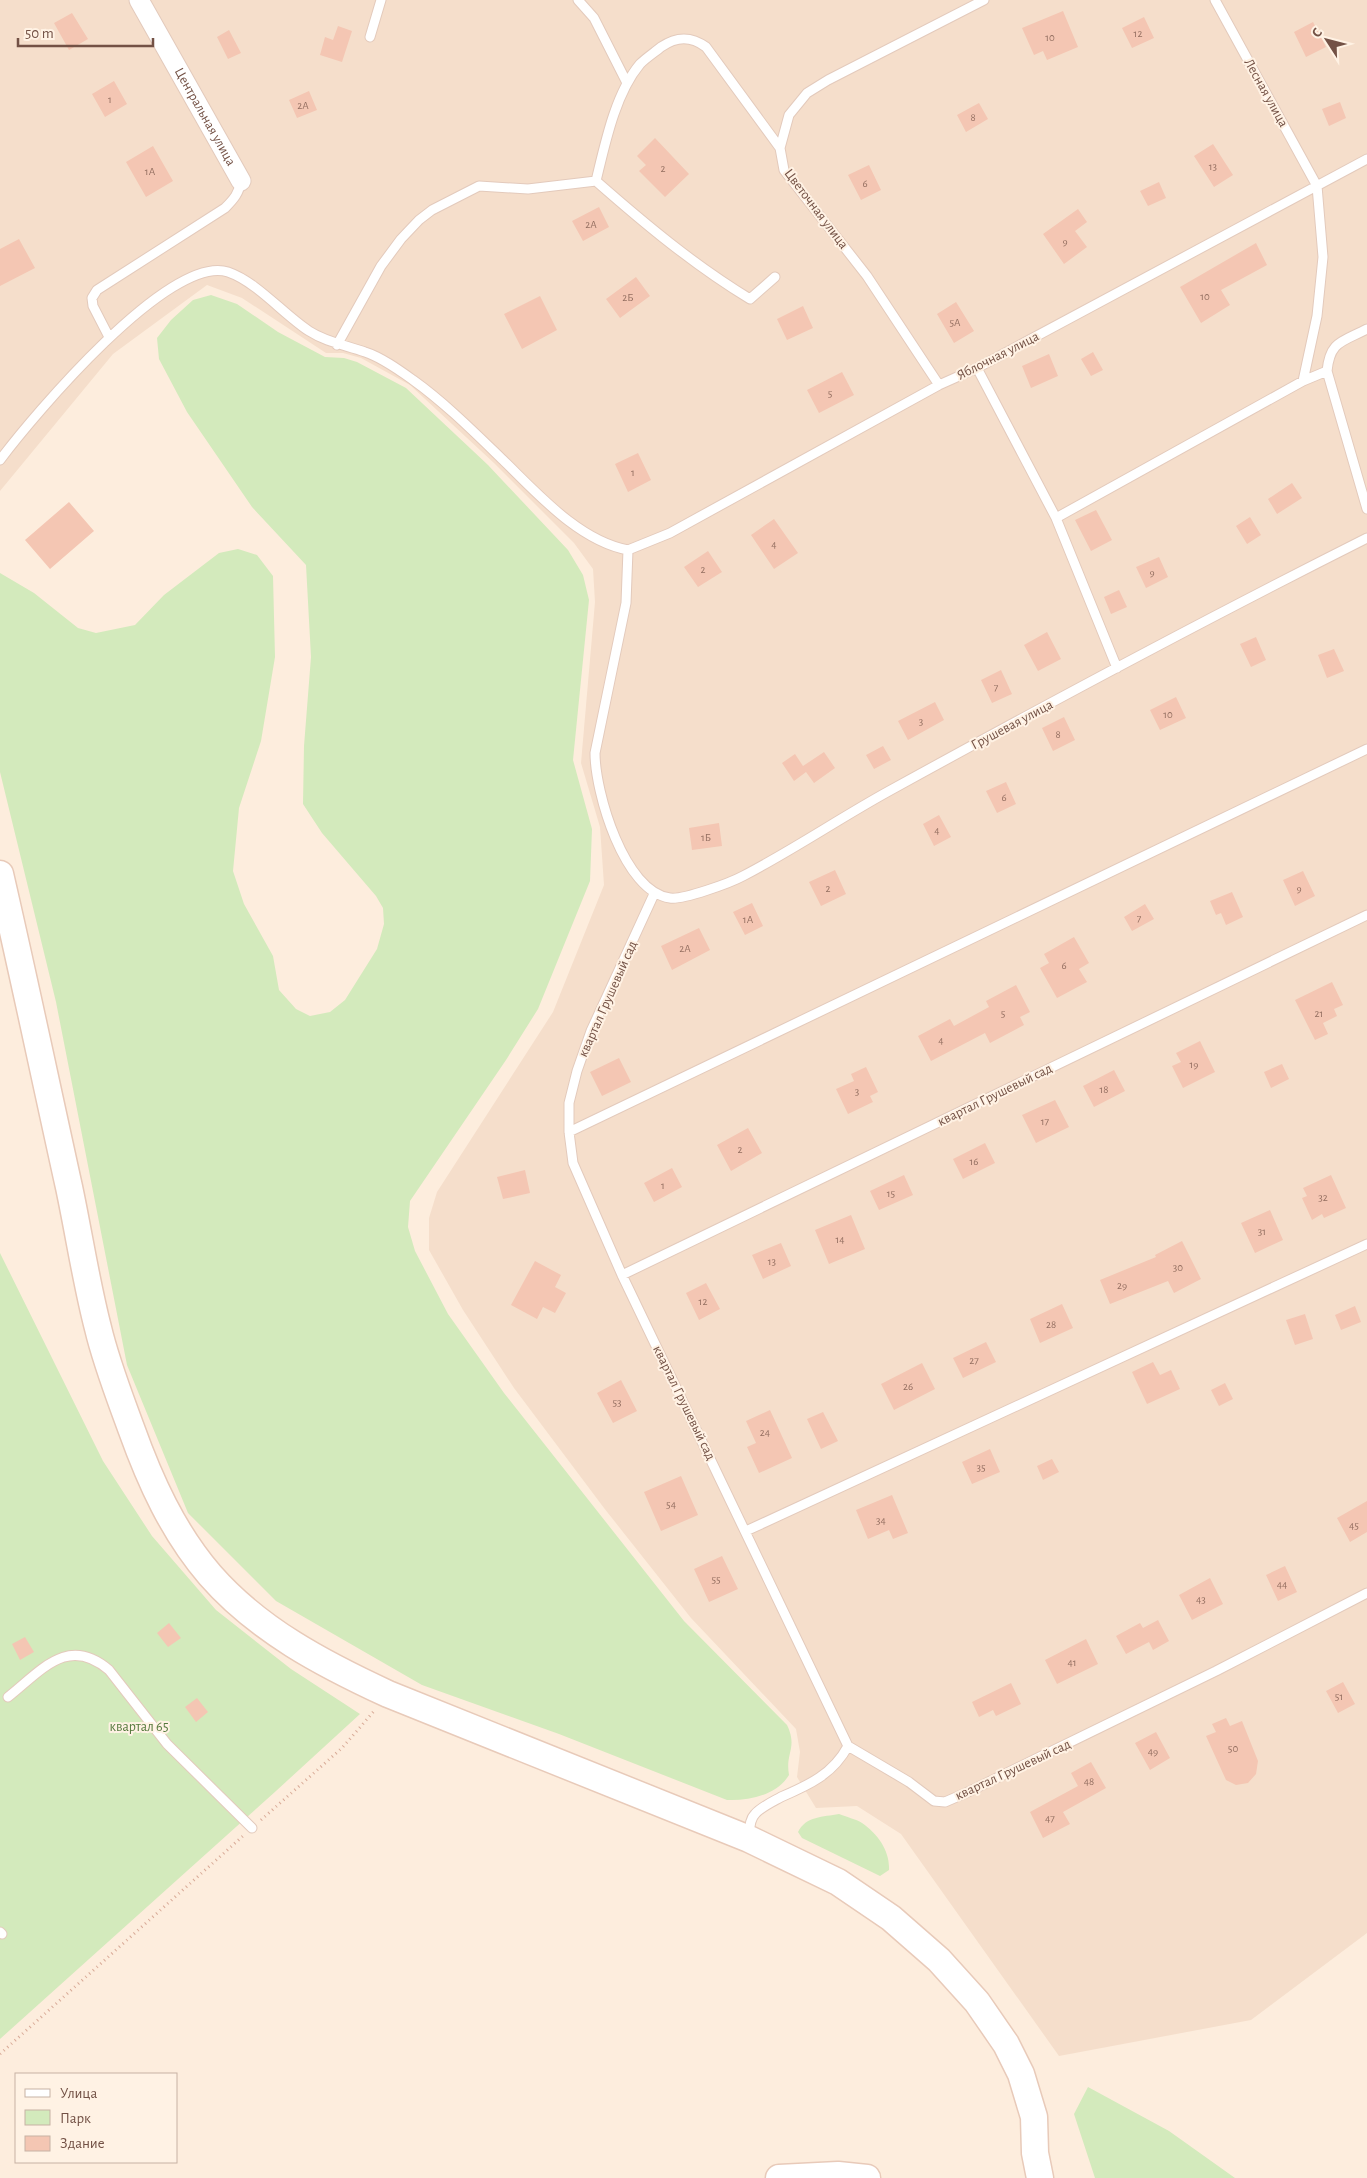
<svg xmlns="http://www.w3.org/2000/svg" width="1367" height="2178" viewBox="0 0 1367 2178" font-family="'Alegreya Sans',sans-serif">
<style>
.residential{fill:#f5decb}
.green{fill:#d3eabc}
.building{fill:#f4c6b3}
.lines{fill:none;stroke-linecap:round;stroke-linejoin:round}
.lane-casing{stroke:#e3cabc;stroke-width:11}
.street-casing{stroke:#e3cabc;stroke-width:21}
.secondary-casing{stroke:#e8cab9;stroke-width:29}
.path{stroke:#d8aa97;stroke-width:3;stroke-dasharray:1 4;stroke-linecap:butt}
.lane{stroke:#fff;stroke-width:9}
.street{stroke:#fff;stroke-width:19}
.secondary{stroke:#fff;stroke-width:26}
.labels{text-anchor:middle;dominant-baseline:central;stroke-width:4;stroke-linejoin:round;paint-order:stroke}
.number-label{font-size:11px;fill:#936e60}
.street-label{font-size:14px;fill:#735145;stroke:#fff2e4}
.park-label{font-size:14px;fill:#55793d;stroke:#fff2e4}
</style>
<rect width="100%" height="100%" fill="#fdeddd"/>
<path class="residential" d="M 0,0 L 1367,0 L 1367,1933 L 1251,2020 L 1059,2056 L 901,1834 L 857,1806 L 816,1808 L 797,1777 L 800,1752 L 796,1729 L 691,1618 L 604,1508 L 514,1388 L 463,1310 L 429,1250 L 429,1218 L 437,1192 L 553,1012 L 604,885 L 600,827 L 581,763 L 595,602 L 593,569 L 574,543 L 494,463 L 410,385 L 361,358 L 343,353 L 326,353 L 242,298 L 207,285 L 113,354 L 0,491 Z"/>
<path class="green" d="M 211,295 L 237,304 L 278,332 L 325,357 L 344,358 L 357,362 L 406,388 L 488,465 L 568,550 L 583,575 L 589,600 L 573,760 L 592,829 L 590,881 L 538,1009 L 506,1060 L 410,1201 L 408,1227 L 415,1251 L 448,1314 L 504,1393 L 684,1621 L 787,1725 C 798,1748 785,1753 789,1775 C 777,1795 749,1801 727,1800 L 559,1734 L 422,1685 L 276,1601 L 188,1513 L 127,1365 L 56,1002 L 0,772 L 0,573 L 34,593 L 78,628 L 96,633 L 135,625 L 164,595 L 219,553 L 238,549 L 257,555 L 273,576 L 275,657 L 261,741 L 239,808 L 233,871 L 244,904 L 273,956 L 279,990 L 296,1009 L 310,1016 L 330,1012 L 345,1000 L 377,949 L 384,924 L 383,908 L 376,896 L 322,833 L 303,804 L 304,746 L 311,657 L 306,565 L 252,507 L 187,412 L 159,359 L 157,338 L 171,320 L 193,300 Z
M 0,1253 L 103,1461 L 152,1536 L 216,1610 L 291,1669 L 360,1714 L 276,1791 L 0,2039 Z
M 839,1814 C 846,1817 856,1819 862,1823 C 878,1834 890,1851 889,1870 L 880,1876 L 802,1838 L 798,1832 C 806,1816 823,1817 839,1814 Z
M 1088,2087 L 1169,2131 L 1235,2178 L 1095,2178 L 1074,2114 Z"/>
<path class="building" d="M 1063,11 L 1078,47 L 1047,60 L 1043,51 L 1034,55 L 1022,28 Z
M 72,13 L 88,39 L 69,50 L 54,23 Z
M 1144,17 L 1154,38 L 1132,48 L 1122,28 Z
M 1313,22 L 1326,47 L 1306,57 L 1294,32 Z
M 338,26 L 352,31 L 342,62 L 320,55 L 325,37 L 333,40 Z
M 229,30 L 241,53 L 228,59 L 217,37 Z
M 114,81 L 127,104 L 105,117 L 92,94 Z
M 309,91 L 317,110 L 297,118 L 289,100 Z
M 1340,102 L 1346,118 L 1329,126 L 1322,109 Z
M 979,103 L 988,119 L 966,132 L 957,115 Z
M 655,138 L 689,174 L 665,197 L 639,171 L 646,165 L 637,156 Z
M 1213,144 L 1233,175 L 1214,187 L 1194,156 Z
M 153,146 L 173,181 L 146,197 L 126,162 Z
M 869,165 L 881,190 L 861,200 L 848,175 Z
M 1159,182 L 1166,198 L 1148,206 L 1140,191 Z
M 599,207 L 609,227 L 583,241 L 572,221 Z
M 1078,209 L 1087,222 L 1075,231 L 1087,247 L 1064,264 L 1043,234 Z
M 19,239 L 35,268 L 0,286 L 0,249 Z
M 1256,243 L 1267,265 L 1221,290 L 1230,305 L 1201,323 L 1180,287 Z
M 636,277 L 650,296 L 620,318 L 606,299 Z
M 540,296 L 557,330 L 522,349 L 504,314 Z
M 956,302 L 974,331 L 954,343 L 937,314 Z
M 803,306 L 813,328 L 787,340 L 777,319 Z
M 1093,352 L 1103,370 L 1091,376 L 1081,359 Z
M 1049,354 L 1058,376 L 1031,388 L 1022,366 Z
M 842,372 L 854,395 L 819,413 L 807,390 Z
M 638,453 L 651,480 L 628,492 L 615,464 Z
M 1292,483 L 1302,498 L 1277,514 L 1268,499 Z
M 69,502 L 94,531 L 50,569 L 25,540 Z
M 1096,510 L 1112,540 L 1091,551 L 1075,520 Z
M 1250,517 L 1261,535 L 1247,544 L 1236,526 Z
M 774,519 L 798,553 L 774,569 L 751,535 Z
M 708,551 L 722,572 L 698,587 L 684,567 Z
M 1159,557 L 1168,577 L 1146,588 L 1136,567 Z
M 1119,590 L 1127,607 L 1111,614 L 1104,597 Z
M 1047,632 L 1061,659 L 1038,671 L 1024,645 Z
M 1256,637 L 1266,660 L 1251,667 L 1240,644 Z
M 1334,649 L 1344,671 L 1327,678 L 1318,655 Z
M 1001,670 L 1012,694 L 992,703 L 981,680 Z
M 1176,697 L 1186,718 L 1160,730 L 1150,710 Z
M 935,702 L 944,720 L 908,740 L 898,721 Z
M 1064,717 L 1075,740 L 1053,751 L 1042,728 Z
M 883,746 L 891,760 L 874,769 L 866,755 Z
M 824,752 L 835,768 L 814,783 L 806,772 L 794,781 L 782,763 L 795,754 L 803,766 Z
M 1006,782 L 1016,804 L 997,813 L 986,791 Z
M 939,815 L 951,837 L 934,846 L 923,824 Z
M 719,823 L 722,846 L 692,850 L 689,828 Z
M 835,870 L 846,894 L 821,906 L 809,882 Z
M 1303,871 L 1315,896 L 1295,906 L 1283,880 Z
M 1232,892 L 1243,917 L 1226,925 L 1221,913 L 1216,915 L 1210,901 Z
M 752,903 L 763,926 L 745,935 L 733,912 Z
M 1145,904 L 1154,919 L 1132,931 L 1124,917 Z
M 699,928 L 710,950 L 672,970 L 661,946 Z
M 1074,937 L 1089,963 L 1079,969 L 1087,982 L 1057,998 L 1040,968 L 1049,963 L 1044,954 Z
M 1332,982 L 1343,1005 L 1334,1009 L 1337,1016 L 1323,1023 L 1328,1034 L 1315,1040 L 1295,1000 Z
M 1016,985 L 1030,1012 L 1020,1017 L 1024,1025 L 990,1043 L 985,1033 L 931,1061 L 918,1036 L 950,1019 L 954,1026 L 989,1007 L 986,1001 Z
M 1200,1041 L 1215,1072 L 1183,1088 L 1172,1066 L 1181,1062 L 1176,1053 Z
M 619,1058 L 631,1082 L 602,1096 L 590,1072 Z
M 1282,1064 L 1289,1079 L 1271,1088 L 1264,1072 Z
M 866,1067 L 878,1092 L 870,1096 L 873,1102 L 848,1114 L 836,1089 L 854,1081 L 851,1074 Z
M 1114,1070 L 1125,1091 L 1094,1107 L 1083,1086 Z
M 1055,1100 L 1069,1127 L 1036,1143 L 1022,1115 Z
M 748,1128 L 762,1153 L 731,1171 L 717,1145 Z
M 985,1143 L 995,1163 L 963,1179 L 953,1159 Z
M 672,1168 L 682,1187 L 654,1202 L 644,1183 Z
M 525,1170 L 530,1193 L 503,1199 L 497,1177 Z
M 904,1175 L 913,1195 L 879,1210 L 870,1191 Z
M 1331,1175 L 1346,1208 L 1324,1218 L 1322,1214 L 1312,1220 L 1302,1198 L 1307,1196 L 1303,1188 Z
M 1270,1210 L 1283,1240 L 1255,1253 L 1241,1223 Z
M 851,1215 L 865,1249 L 829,1264 L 815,1230 Z
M 1182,1241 L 1201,1279 L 1174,1293 L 1168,1281 L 1110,1304 L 1100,1280 L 1156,1257 L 1155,1255 Z
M 781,1243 L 791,1266 L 763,1279 L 752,1255 Z
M 535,1261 L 561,1275 L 555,1287 L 566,1293 L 555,1313 L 543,1307 L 537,1319 L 511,1305 Z
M 706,1283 L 720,1309 L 699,1320 L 686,1293 Z
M 1062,1304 L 1073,1328 L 1040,1343 L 1030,1319 Z
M 1355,1306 L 1361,1322 L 1341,1330 L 1335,1315 Z
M 1305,1314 L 1313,1339 L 1295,1345 L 1286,1320 Z
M 986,1342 L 996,1362 L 963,1378 L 953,1358 Z
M 1153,1362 L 1160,1375 L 1171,1370 L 1180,1389 L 1147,1404 L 1132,1372 Z
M 922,1363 L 935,1389 L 894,1410 L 881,1384 Z
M 621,1380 L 637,1411 L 613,1423 L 597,1393 Z
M 1225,1383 L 1233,1399 L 1219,1406 L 1211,1390 Z
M 770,1410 L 792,1458 L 759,1473 L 747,1447 L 756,1443 L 746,1421 Z
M 823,1412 L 838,1441 L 821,1449 L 807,1419 Z
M 990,1449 L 1000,1472 L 972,1484 L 962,1462 Z
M 1052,1459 L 1059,1472 L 1043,1480 L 1037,1466 Z
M 681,1476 L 698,1515 L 661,1531 L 644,1492 Z
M 892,1495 L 908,1533 L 893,1539 L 889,1530 L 868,1539 L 856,1510 Z
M 1367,1501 L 1367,1532 L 1350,1542 L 1337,1518 Z
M 722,1556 L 738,1589 L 709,1602 L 694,1569 Z
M 1285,1566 L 1297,1592 L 1278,1601 L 1266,1575 Z
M 1210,1578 L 1223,1604 L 1192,1620 L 1179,1595 Z
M 1158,1620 L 1169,1641 L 1153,1650 L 1149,1642 L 1126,1654 L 1116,1636 L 1140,1623 L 1143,1628 Z
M 169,1623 L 181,1638 L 168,1647 L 157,1633 Z
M 25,1637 L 34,1652 L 20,1660 L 12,1644 Z
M 1086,1639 L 1098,1664 L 1057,1684 L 1045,1660 Z
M 1343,1682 L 1355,1704 L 1338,1713 L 1326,1691 Z
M 1011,1683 L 1021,1704 L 996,1716 L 993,1710 L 979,1717 L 972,1702 Z
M 197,1698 L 208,1712 L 196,1722 L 185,1707 Z
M 1226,1718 L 1230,1726 L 1242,1721 L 1258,1761 L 1256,1774 L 1248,1783 L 1236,1785 L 1226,1780 L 1206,1736 L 1216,1732 L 1212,1724 Z
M 1156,1732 L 1170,1758 L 1150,1770 L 1135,1743 Z
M 1091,1762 L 1106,1788 L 1063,1812 L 1070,1824 L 1043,1838 L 1030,1812 L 1078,1786 L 1071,1773 Z"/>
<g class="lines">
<defs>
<path id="lane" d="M 578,0 L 594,18 L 627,83
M 1215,0 L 1317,186 L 1323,257 L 1317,316 L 1303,381
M 370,37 L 381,0
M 596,181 C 645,224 694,265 750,299 L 775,277
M 1367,329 C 1342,342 1330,341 1327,371 L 1367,509
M 109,337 L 93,306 L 92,298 L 97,290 L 225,208 C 234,199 239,193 241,181
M 337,345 L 381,266 L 401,239 L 419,220 L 432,210 L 479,186 L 528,189 L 596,181 C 605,144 615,94 640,64 C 646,58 655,52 661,47 C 677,36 691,36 706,47 L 780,148
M 977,368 L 1056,518
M 939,385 L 867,276 L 784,170 L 780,148 L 789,115 L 807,93 L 828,80 L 984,0
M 0,460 C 33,416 170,253 228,272 C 257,282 283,314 309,331 C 326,342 345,345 365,352 C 381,357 399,370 413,380 C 445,403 474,432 503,460 C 537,493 579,541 628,550
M 628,550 L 626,603 L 595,753 C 595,792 624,892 670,898 C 683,900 730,883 743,876 C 793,850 840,818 889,791 C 1047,704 1206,619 1367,538
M 628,550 L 670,533 L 939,385 L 977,368 L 1367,159
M 1117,668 L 1056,518 L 1303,381 L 1327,371
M 654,894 L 591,1031 L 577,1071 L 569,1103 L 569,1132 L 573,1163 L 622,1275 L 848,1746 L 909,1782 L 934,1801 L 945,1802 L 968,1792 L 1216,1671 L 1367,1593
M 569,1132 L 1367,749
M 622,1275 L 1367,915
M 746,1531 L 1367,1244
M 8,1697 C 42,1670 68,1635 109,1670 L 167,1744 L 252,1828
M 749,1837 C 750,1829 749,1820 755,1814 C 761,1807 772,1802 781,1797 C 809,1785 833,1774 848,1746
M 0,1932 L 2,1934"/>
<g id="street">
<path id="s1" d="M 139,0 L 241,181"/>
</g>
<path id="secondary" d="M 0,874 C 24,978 46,1083 69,1187 C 79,1234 86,1282 98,1328 C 106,1362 119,1395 131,1428 C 150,1481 173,1532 210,1575 C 258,1630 323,1664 388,1694 L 749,1839 L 838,1882 L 891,1918 L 939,1960 L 977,2002 L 1006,2044 L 1021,2074 L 1034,2117 L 1035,2153 L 1040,2178
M 779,2178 L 838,2175 L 867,2178"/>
</defs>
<use href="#lane" class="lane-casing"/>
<use href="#street" class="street-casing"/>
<use href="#secondary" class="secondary-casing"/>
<path class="path" d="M 261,1820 L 342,1748 L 375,1710
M 0,2054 L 243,1836"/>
<use href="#lane" class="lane"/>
<use href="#street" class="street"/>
<use href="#secondary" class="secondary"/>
</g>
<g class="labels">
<g class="number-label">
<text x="1138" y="33">12</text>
<text x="1050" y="37">10</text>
<text x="110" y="99">1</text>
<text x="303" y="105">2А</text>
<text x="973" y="117">8</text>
<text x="1213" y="166">13</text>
<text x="663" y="168">2</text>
<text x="150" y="171">1А</text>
<text x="865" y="183">6</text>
<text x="591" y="224">2А</text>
<text x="1065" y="241">9</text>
<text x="1205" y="296">10</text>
<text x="628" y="297">2Б</text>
<text x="955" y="322">5А</text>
<text x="830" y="393">5</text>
<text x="633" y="472">1</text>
<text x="774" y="544">4</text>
<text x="703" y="569">2</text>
<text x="1152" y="572">9</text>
<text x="996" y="687">7</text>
<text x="1168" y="714">10</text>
<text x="921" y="721">3</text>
<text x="1058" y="734">8</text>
<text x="1004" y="797">6</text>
<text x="937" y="830">4</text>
<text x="706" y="837">1Б</text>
<text x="828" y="888">2</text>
<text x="1299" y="888">9</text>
<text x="1139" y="918">7</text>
<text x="748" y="919">1А</text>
<text x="685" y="948">2А</text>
<text x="1064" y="965">6</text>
<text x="1003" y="1013">5</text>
<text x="1319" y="1013">21</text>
<text x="941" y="1040">4</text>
<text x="1194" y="1064">19</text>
<text x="1104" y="1089">18</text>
<text x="857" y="1091">3</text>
<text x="1045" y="1121">17</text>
<text x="740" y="1149">2</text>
<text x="974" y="1161">16</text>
<text x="663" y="1185">1</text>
<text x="891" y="1193">15</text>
<text x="1323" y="1197">32</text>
<text x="1262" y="1231">31</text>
<text x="840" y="1239">14</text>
<text x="772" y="1261">13</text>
<text x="1178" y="1267">30</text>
<text x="1122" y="1285">29</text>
<text x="703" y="1301">12</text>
<text x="1051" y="1324">28</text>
<text x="974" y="1360">27</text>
<text x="908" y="1386">26</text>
<text x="617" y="1402">53</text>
<text x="765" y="1432">24</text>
<text x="981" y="1467">35</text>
<text x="671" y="1504">54</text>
<text x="881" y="1520">34</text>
<text x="1354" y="1525">45</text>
<text x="716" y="1579">55</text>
<text x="1282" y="1584">44</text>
<text x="1201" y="1599">43</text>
<text x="1072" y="1662">41</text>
<text x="1339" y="1696">51</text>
<text x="1233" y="1748">50</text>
<text x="1153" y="1751">49</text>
<text x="1089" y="1781">48</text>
<text x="1050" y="1818">47</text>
</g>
<g class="street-label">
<text transform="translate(1266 93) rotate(61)">Лесная улица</text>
<text stroke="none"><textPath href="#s1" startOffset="134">Центральная улица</textPath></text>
<text transform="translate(816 209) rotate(53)">Цветочная улица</text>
<text transform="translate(998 356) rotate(-27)">Яблочная улица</text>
<text transform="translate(1012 725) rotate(-28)">Грушевая улица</text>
<text transform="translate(608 999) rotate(-66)">квартал Грушевый сад</text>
<text transform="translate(995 1095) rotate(-26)">квартал Грушевый сад</text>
<text transform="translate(684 1403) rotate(64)">квартал Грушевый сад</text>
<text transform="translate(1013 1770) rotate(-25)">квартал Грушевый сад</text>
</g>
<g class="park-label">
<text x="139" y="1727">квартал 65</text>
</g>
</g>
<rect x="15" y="2073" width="162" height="90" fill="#fff2e4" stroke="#c7b2a4"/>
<rect x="25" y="2089" width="25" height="8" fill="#ffffff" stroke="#c7b2a4"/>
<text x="60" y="2098" font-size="15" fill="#735145">Улица</text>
<rect x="25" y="2110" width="25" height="15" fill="#d3eabc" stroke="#c7b2a4"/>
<text x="60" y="2123" font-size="15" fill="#735145">Парк</text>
<rect x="25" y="2136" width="25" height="15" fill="#f4c6b3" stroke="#c7b2a4"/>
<text x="60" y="2148" font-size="15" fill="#735145">Здание</text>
<g transform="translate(1327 40) rotate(306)" stroke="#fff2e4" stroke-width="4" paint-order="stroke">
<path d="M0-4L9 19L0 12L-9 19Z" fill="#735145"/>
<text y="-8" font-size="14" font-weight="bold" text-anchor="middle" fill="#735145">С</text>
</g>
<path d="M18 38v8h135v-8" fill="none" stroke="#735145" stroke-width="2.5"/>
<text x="25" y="38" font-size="15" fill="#735145" stroke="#fff2e4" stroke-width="4" paint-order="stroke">50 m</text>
</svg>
